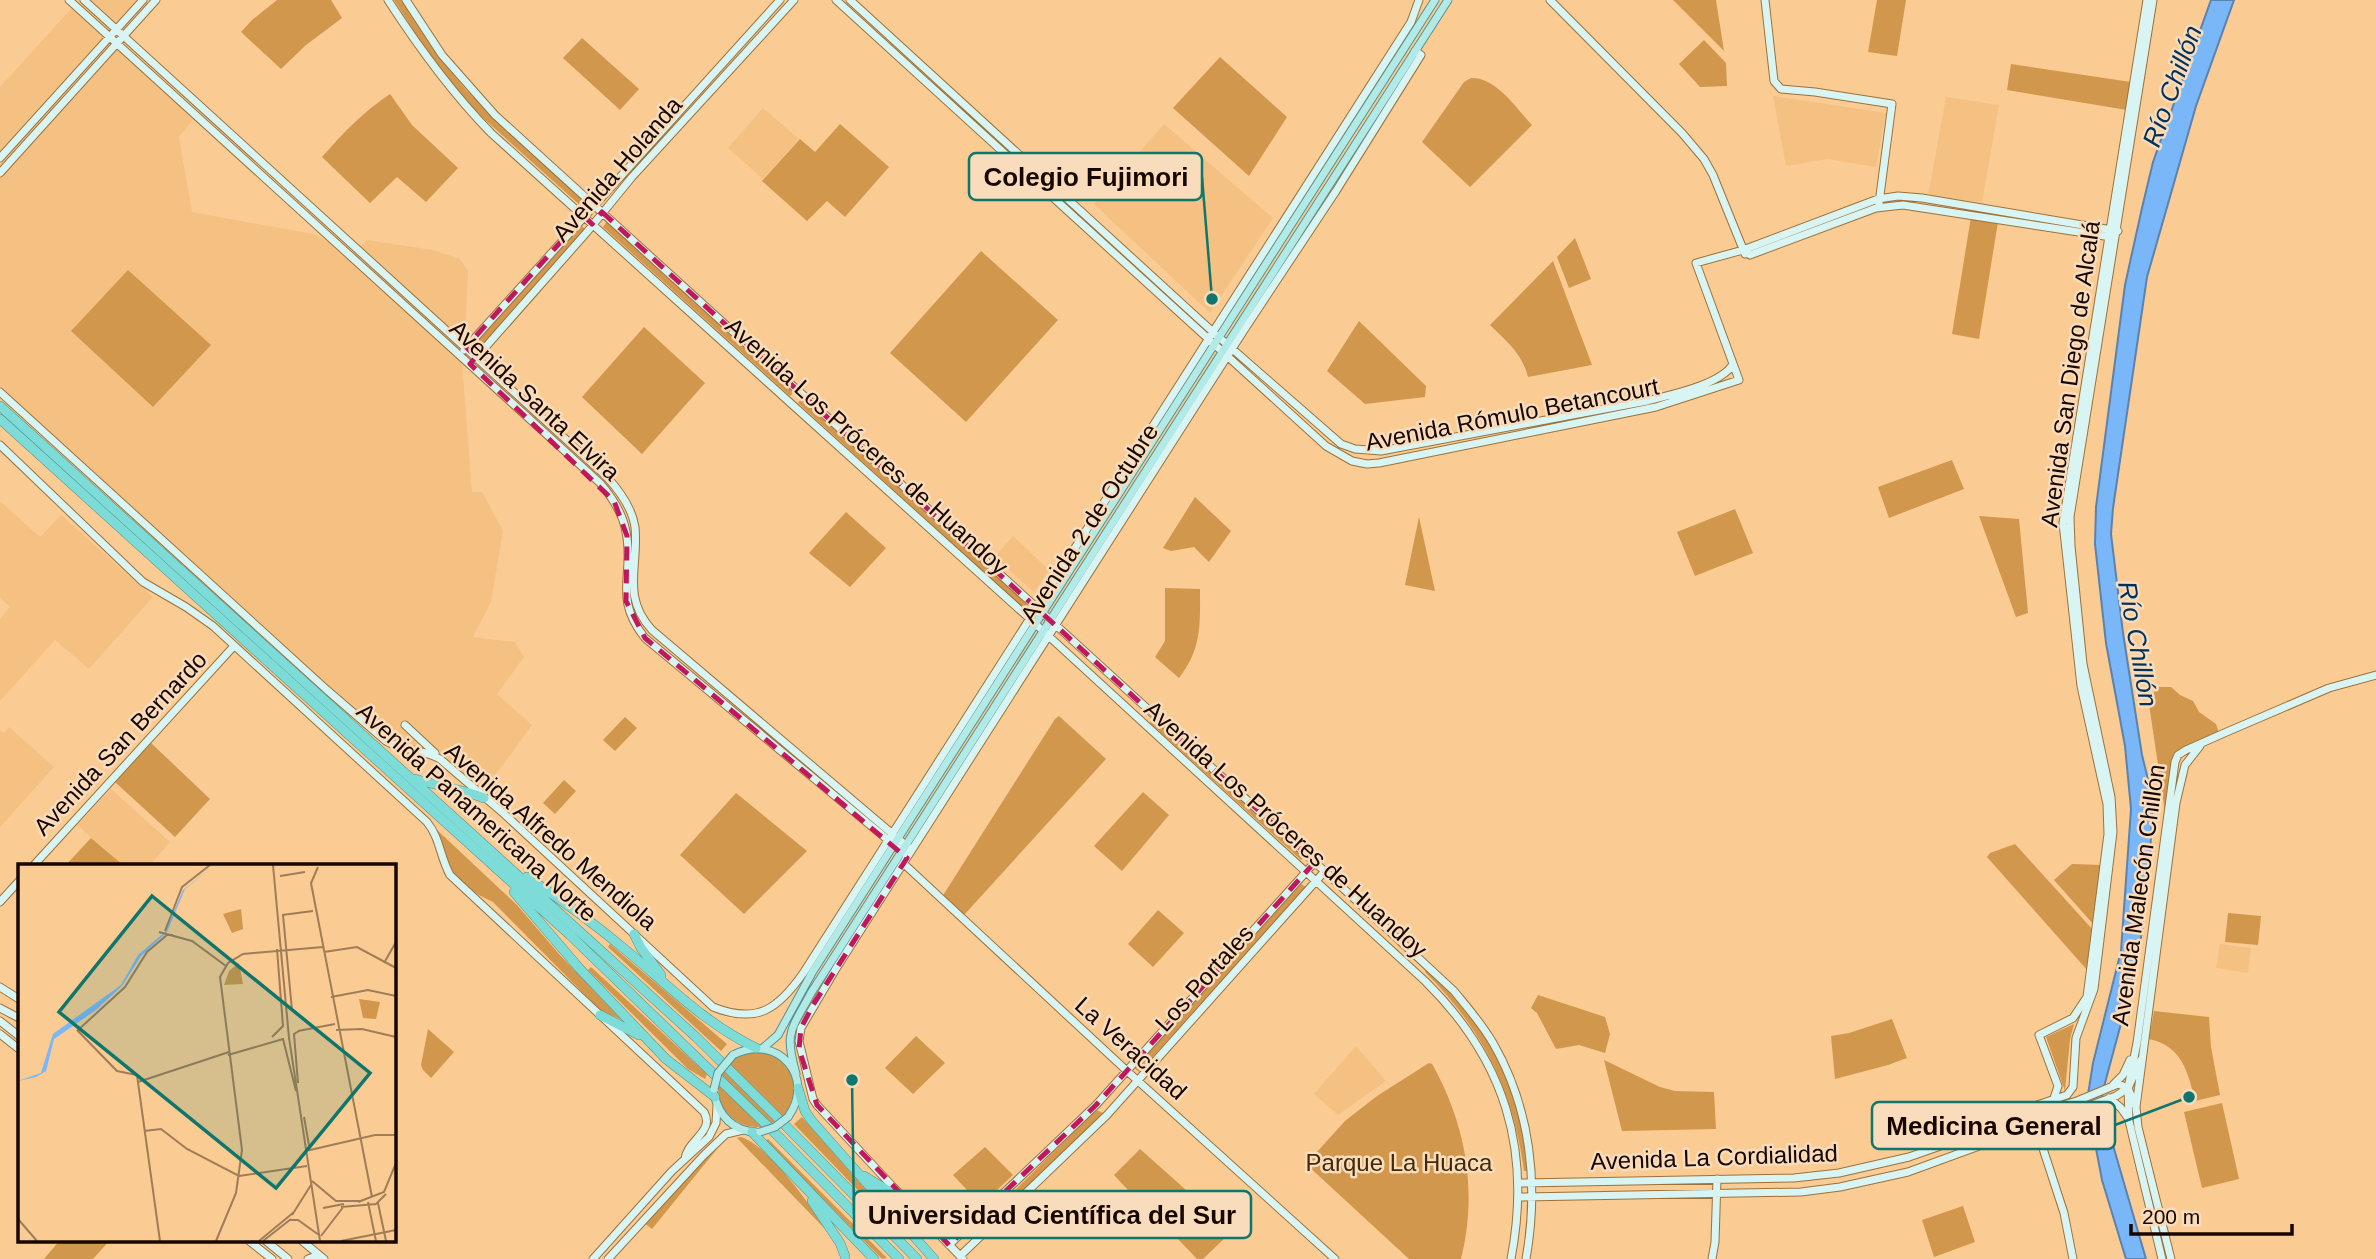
<svg xmlns="http://www.w3.org/2000/svg" width="2376" height="1259" viewBox="0 0 2376 1259" font-family="Helvetica,sans-serif">
<style>
.built{fill:#f5c183}
.green{fill:#d1974c}
.water{fill:#79b7f9;stroke:#5c82ae;stroke-width:2}
.lines{fill:none;stroke-linecap:round;stroke-linejoin:round}
.secondary-casing{stroke:#9c723b;stroke-width:9}
.primary-casing{stroke:#59918c;stroke-width:9}
.highway-casing{stroke:#59918c;stroke-width:10}
.secondary{stroke:#d8f4f3;stroke-width:7}
.primary{stroke:#b1eae7;stroke-width:7}
.highway{stroke:#7ddcd7;stroke-width:9}
.primary-bridge-casing{stroke:#59918c;stroke-width:9;stroke-linecap:butt}
.primary-bridge{stroke:#b1eae7;stroke-width:7}
.marked{fill:none;stroke:#c2185b;stroke-width:5;stroke-dasharray:14 9;stroke-linejoin:round}
.labels{text-anchor:middle;dominant-baseline:central;stroke-width:5;stroke-linejoin:round;paint-order:stroke}
.street-label{font-size:24px;fill:#170700;stroke:#f8dcbb}
.park-label{font-size:24px;fill:#422a09;stroke:#f8dcbb}
.water-label{font-size:26px;font-style:italic;fill:#023059;stroke:#f8dcbb}
.inset-road{fill:none;stroke:#9f7d58;stroke-width:2}
.view{fill:#0f766e;fill-opacity:0.15;stroke:#0f766e;stroke-width:3.5}
.inset-edge{fill:none;stroke:#170700;stroke-width:3.5}
.leader{fill:none;stroke:#0f766e;stroke-width:2.5}
.callout-dot{fill:#0f766e;stroke:#f8dcbb;stroke-width:2.5}
.callout{fill:#f8dcbb;stroke:#0f766e;stroke-width:2.5}
.callout-label{font-size:26px;text-anchor:middle;font-weight:bold;fill:#170700}
</style>
<rect width="100%" height="100%" fill="#facb93"/>
<path class="built" d="M 79,0 L 149,0 L 117,37 L 197,114 L 179,137 L 192,212 L 313,234 L 353,253 L 367,240 L 433,250 L 460,259 L 468,271 L 465,339 L 461,349 L 472,492 L 482,492 L 503,531 L 491,602 L 473,637 L 515,642 L 524,657 L 497,694 L 532,725 L 485,789 L 465,786 L 432,759 L 391,750 L 295,668 L 0,397 L 0,87 Z
M 1773,96 L 1886,113 L 1876,167 L 1827,159 L 1786,166 Z
M 1946,97 L 1999,105 L 1982,203 L 1928,196 Z
M 763,108 L 799,139 L 763,179 L 728,148 Z
M 1164,124 L 1273,218 L 1210,313 L 1094,204 Z
M 0,501 L 40,537 L 61,515 L 153,597 L 89,669 L 55,640 L 0,701 L 0,619 L 10,607 L 0,597 Z
M 1013,536 L 1049,570 L 1034,592 L 995,557 Z
M 9,727 L 54,767 L 0,827 L 0,730 L 4,733 Z
M 111,789 L 170,842 L 150,865 L 123,865 L 77,825 Z
M 2220,944 L 2251,948 L 2248,973 L 2216,968 Z
M 1356,1046 L 1386,1081 L 1338,1115 L 1314,1094 Z"/>
<path class="green" d="M 277,0 L 331,0 L 342,18 L 306,45 L 281,69 L 241,32 L 252,20 Z
M 394,0 L 403,0 L 442,61 L 467,91 L 587,201 L 582,207 L 472,108 L 428,53 Z
M 1673,0 L 1716,0 L 1724,51 Z
M 1877,0 L 1906,0 L 1897,56 L 1868,52 Z
M 582,38 L 639,89 L 620,110 L 563,58 Z
M 1704,40 L 1726,63 L 1727,86 L 1700,87 L 1679,64 Z
M 1220,57 L 1287,117 L 1249,176 L 1173,108 Z
M 2011,64 L 2131,82 L 2127,110 L 2007,90 Z
M 1471,78 C 1496,77 1516,108 1532,125 L 1470,187 L 1422,142 L 1464,82 Z
M 390,94 L 412,125 L 458,168 L 426,202 L 397,177 L 370,203 L 322,157 C 343,133 363,112 390,94 Z
M 840,124 L 889,167 L 845,217 L 827,201 L 807,221 L 762,181 L 800,139 L 815,152 Z
M 1971,217 L 1998,222 L 1979,339 L 1952,334 Z
M 608,220 L 796,390 L 790,396 L 603,227 Z
M 581,225 L 587,231 L 480,348 L 473,343 Z
M 1575,238 L 1591,279 L 1569,288 L 1557,257 Z
M 981,251 L 1058,320 L 966,422 L 890,353 Z
M 1553,261 L 1592,365 L 1528,377 C 1522,353 1507,342 1490,325 Z
M 128,270 L 211,345 L 153,407 L 71,331 Z
M 1359,321 L 1426,386 L 1425,397 L 1365,404 L 1327,371 Z
M 644,327 L 705,383 L 642,454 L 582,397 Z
M 802,398 L 1029,602 L 1023,608 L 798,403 Z
M 1952,460 L 1964,489 L 1889,518 L 1878,487 Z
M 1195,497 L 1231,531 L 1209,562 L 1194,547 L 1171,551 L 1163,548 Z
M 1735,509 L 1753,553 L 1695,576 L 1677,532 Z
M 846,512 L 886,548 L 850,587 L 809,553 Z
M 1979,516 L 2019,519 L 2028,613 L 2016,617 Z
M 1419,517 L 1435,591 L 1405,585 Z
M 1165,588 L 1200,589 C 1200,625 1202,648 1179,678 L 1155,657 L 1165,641 Z
M 2159,687 L 2171,687 L 2180,695 L 2193,701 L 2199,712 L 2216,724 L 2219,733 L 2174,753 L 2165,812 L 2149,704 L 2150,696 Z
M 1059,716 L 1106,759 L 964,915 L 942,897 L 1055,719 Z
M 625,717 L 637,728 L 615,751 L 603,740 Z
M 1152,719 L 1154,719 L 1305,857 L 1301,860 L 1150,723 Z
M 151,743 L 210,799 L 175,837 L 115,782 Z
M 564,780 L 576,791 L 555,814 L 543,803 Z
M 1143,792 L 1169,815 L 1122,871 L 1094,846 Z
M 736,793 L 807,851 L 744,914 L 680,855 Z
M 436,829 L 517,905 L 559,954 L 622,1020 L 600,1010 L 493,902 C 453,883 447,871 436,829 Z
M 91,838 L 123,865 L 66,865 Z
M 2015,844 L 2093,930 L 2088,971 L 1987,857 L 1990,853 Z
M 2072,864 L 2101,865 L 2094,925 L 2054,880 Z
M 1301,884 L 1306,887 L 1305,889 L 1139,1072 L 1134,1068 Z
M 1158,910 L 1184,933 L 1153,967 L 1128,944 Z
M 2228,913 L 2261,916 L 2258,945 L 2225,942 Z
M 610,944 L 727,1044 L 721,1051 L 608,947 Z
M 591,967 L 707,1074 L 705,1079 L 688,1069 L 588,970 Z
M 1429,968 C 1472,1010 1504,1059 1520,1117 C 1525,1134 1527,1153 1530,1171 L 1524,1171 C 1513,1089 1483,1030 1425,972 Z
M 1538,995 L 1605,1017 L 1610,1034 L 1605,1053 L 1579,1045 L 1556,1049 L 1537,1013 L 1531,1008 Z
M 2154,1011 L 2209,1017 L 2211,1047 L 2220,1095 L 2195,1101 C 2188,1072 2182,1046 2149,1039 Z
M 1892,1019 L 1907,1058 L 1888,1065 L 1835,1079 L 1831,1036 L 1849,1033 Z
M 2074,1024 L 2070,1039 L 2065,1091 L 2046,1037 Z
M 428,1029 L 454,1052 L 431,1078 L 423,1070 L 421,1065 Z
M 916,1036 L 945,1063 L 913,1094 L 885,1068 Z
M718 1089a38 38 0 1 1 76 0a38 38 0 1 1-76 0Z
M 1604,1060 L 1660,1087 L 1675,1091 L 1714,1092 L 1716,1129 L 1622,1131 Z
M 1429,1063 L 1432,1064 C 1466,1124 1478,1192 1461,1259 L 1409,1259 L 1306,1164 L 1345,1121 L 1377,1096 Z
M 2222,1103 L 2239,1179 L 2202,1188 L 2184,1112 Z
M 1096,1110 L 1103,1113 L 1102,1115 L 997,1217 L 992,1213 Z
M 802,1117 L 906,1235 L 903,1237 L 794,1124 Z
M 741,1137 C 768,1145 810,1204 825,1229 L 737,1138 Z
M 768,1139 L 887,1258 L 882,1259 L 766,1141 Z
M 721,1144 L 652,1229 L 643,1222 L 717,1147 Z
M 985,1147 L 1013,1175 L 981,1205 L 953,1175 Z
M 1140,1149 L 1232,1231 L 1203,1259 L 1197,1259 L 1157,1217 L 1144,1230 L 1133,1218 L 1144,1207 L 1114,1175 Z
M 1963,1206 L 1975,1242 L 1934,1257 L 1922,1220 Z
M 60,1240 L 110,1240 L 93,1259 L 44,1259 Z"/>
<path class="water" d="M 2211,0 L 2234,0 L 2196,106 L 2147,277 L 2113,508 L 2111,534 L 2123,633 L 2142,755 L 2153,800 L 2150,854 L 2142,932 L 2129,994 L 2102,1094 L 2108,1128 L 2146,1259 L 2126,1259 L 2102,1180 L 2087,1101 L 2093,1063 L 2121,951 L 2131,809 L 2125,746 L 2106,643 L 2095,544 L 2096,507 L 2125,285 L 2142,208 L 2153,162 Z"/>
<g class="lines">
<defs>
<path id="secondary" d="M 69,0 L 600,483 C 612,497 623,513 626,532 C 635,575 612,597 645,638 L 905,854
M 84,0 L 606,476 C 619,490 632,507 635,527 C 639,567 621,596 652,630 L 909,848
M 388,0 C 419,48 452,93 491,133 L 1030,619 L 1425,981 C 1505,1060 1532,1149 1511,1259
M 406,0 L 442,55 L 495,115 C 815,407 1137,696 1454,991 C 1468,1008 1482,1024 1493,1043 C 1531,1109 1539,1185 1526,1259
M 836,0 L 1326,446 L 1352,461 L 1367,464 L 1379,463 L 1656,407 L 1739,380 L 1696,263 L 1743,250 L 1878,199 L 1898,196 L 1922,198 L 2118,231
M 850,0 L 1213,332 L 1341,444 L 1355,449 L 1381,451 L 1647,401 C 1669,395 1721,385 1733,364
M 1550,0 L 1682,133 L 1704,159 L 1713,175 L 1745,254
M 1765,0 L 1774,81 L 1781,89 L 1815,92 L 1892,104 L 1879,203
M 0,158 L 143,0
M 0,173 L 156,0
M 1743,250 L 1750,255 L 1876,208 L 1903,205 L 2111,237
M 464,350 L 780,0
M 475,359 L 587,232 L 632,177 L 794,0
M 0,392 L 327,690 L 386,741 C 403,751 423,749 440,759 L 502,812 L 713,1007 C 758,1025 779,1008 804,972 L 1411,22 L 1419,0
M 0,445 L 143,582 L 186,607 L 213,626 L 427,822 C 440,838 440,857 450,875 L 704,1112 C 715,1132 687,1140 685,1159
M 405,725 L 435,753
M 904,864 L 1127,1071 L 1335,1259
M 34,865 L 234,646
M 0,902 L 19,881
M 0,987 L 19,999
M 0,1008 L 19,1018
M 0,1021 L 19,1036
M 0,1034 L 19,1049
M 2113,1085 L 2123,1075 L 2130,1060
M 2054,1098 L 2058,1086 L 2039,1035 L 2073,1018 L 2087,997 L 2108,834 L 2107,804 L 2081,686 L 2063,523 L 2147,0
M 2109,1098 L 2121,1108 L 2128,1118
M 2032,1114 L 2037,1105 L 2067,1095 L 2073,1087 L 2076,1038 L 2094,989 L 2113,832 L 2111,797 L 2083,664 L 2071,546 L 2070,517 L 2153,0
M 2034,1121 L 2064,1213 L 2073,1259
M 1518,1183 L 1794,1178 L 1839,1173 L 1909,1157 L 2032,1114 L 2077,1101 L 2118,1084 L 2128,1088 L 2136,1107
M 1518,1197 L 1801,1192 L 1840,1187 L 1908,1172 L 2116,1096 L 2128,1088 L 2141,1060
M 248,1240 L 272,1259
M 265,1240 L 288,1259
M 301,1240 L 324,1259
M 949,1245 L 1096,1105 L 1315,862
M 960,1256 L 1107,1115 L 1325,871
M 308,1259 L 319,1255
M 593,1259 L 672,1171 L 709,1137 L 716,1123 L 717,1106
M 608,1259 L 703,1156 L 726,1134 L 743,1130
M 963,1259 L 894,1188 L 817,1105 L 813,1099 L 799,1041 L 801,1028 L 837,967 L 1244,330 L 1336,191 L 1421,55 L 1415,51
M 1712,1259 L 1715,1242 L 1717,1179
M 2162,1259 L 2129,1121 L 2128,1088 L 2137,1043 L 2175,762 L 2178,755 L 2186,750 L 2222,734 L 2329,688 L 2376,675
M 2171,1259 L 2138,1127 L 2136,1107 L 2176,803 L 2185,765 L 2200,746"/>
<path id="primary" d="M 763,1048 L 778,1035 L 813,971 L 1435,0
M 733,1055 C 777,1032 817,1077 788,1117
M 796,1074 C 784,1031 791,1031 811,993 L 1448,0
M 714,1094 C 719,1116 733,1131 756,1132"/>
<path id="highway" d="M 0,406 L 696,1037 L 778,1118 L 917,1259
M 0,419 L 570,935 L 778,1136 L 899,1259
M 415,779 C 438,786 462,789 484,798
M 527,877 C 562,900 596,925 627,951 C 669,986 706,1024 756,1048
M 514,892 L 579,968 L 666,1059 L 715,1097
M 634,934 L 641,948 L 661,975
M 600,1015 L 639,1035
M 798,1088 L 805,1111 L 811,1120 L 934,1259
M 752,1132 L 874,1259
M 864,1176 L 907,1202
M 812,1201 L 840,1243 L 845,1256"/>
</defs>
<use href="#secondary" class="secondary-casing"/>
<use href="#primary" class="primary-casing"/>
<use href="#highway" class="highway-casing"/>
<use href="#secondary" class="secondary"/>
<use href="#primary" class="primary"/>
<use href="#highway" class="highway"/>
<defs>
<path id="primary-bridge" d="M 714,1089 L 718,1073 L 733,1055
M 760,1132 L 775,1127 L 788,1117"/>
</defs>
<use href="#primary-bridge" class="primary-bridge-casing"/>
<use href="#primary-bridge" class="primary-bridge"/>
</g>
<path class="marked" d="M 602,212 L 1315,862 L 1096,1105 L 949,1245 L 817,1105 L 799,1049 L 801,1028 L 813,1005 L 907,858 L 645,638 L 626,601 L 627,536 L 614,501 L 470,364 L 476,357 L 466,347 L 584,216 L 592,224 Z"/>
<g class="labels">
<g class="street-label">
<text transform="translate(617 169) rotate(-49)">Avenida Holanda</text>
<text transform="translate(2070 374) rotate(-82)">Avenida San Diego de Alcalá</text>
<text transform="translate(535 400) rotate(43)">Avenida Santa Elvira</text>
<text transform="translate(1512 414) rotate(-11)">Avenida Rómulo Betancourt</text>
<text transform="translate(867 446) rotate(42)">Avenida Los Próceres de Huandoy</text>
<text transform="translate(1089 523) rotate(-57)">Avenida 2 de Octubre</text>
<text transform="translate(120 743) rotate(-47)">Avenida San Bernardo</text>
<text transform="translate(477 812) rotate(42)">Avenida Panamericana Norte</text>
<text transform="translate(1286 829) rotate(42)">Avenida Los Próceres de Huandoy</text>
<text transform="translate(551 836) rotate(41)">Avenida Alfredo Mendiola</text>
<text transform="translate(2138 895) rotate(-82)">Avenida Malecón Chillón</text>
<text transform="translate(1204 978) rotate(-48)">Los Portales</text>
<text transform="translate(1131 1048) rotate(42)">La Veracidad</text>
<text transform="translate(1714 1157) rotate(-2)">Avenida La Cordialidad</text>
</g>
<g class="park-label">
<text x="1399" y="1162">Parque La Huaca</text>
</g>
<g class="water-label">
<text transform="translate(2172 86) rotate(-70)">Río Chillón</text>
<text transform="translate(2138 644) rotate(80)">Río Chillón</text>
</g>
</g>
<g transform="translate(18 864)">
<rect width="378" height="378" fill="#facb93"/>
<path d="M 223,45 L 225,65 L 214,69 L 205,50 ZM 221,99 L 225,120 L 206,121 L 211,107 ZM 341,135 L 362,138 L 358,155 L 345,154 Z" fill="#d1974c"/>
<path d="M 197,1 L 167,25 L 149,68 L 123,92 L 104,122 L 78,146 L 36,175 L 28,207 L 18,213 L 0,217 L 23,209 L 35,170 L 103,121 L 120,91 L 147,68 L 165,26 Z" fill="#79b7f9"/>
<path class="inset-road" d="M 255,1 L 271,174 L 302,377M 300,3 L 293,19 L 354,333M 262,12 L 287,8M 264,51 L 295,47M 265,51 L 274,146M 147,67 L 164,23 L 192,1M 141,68 L 174,77 L 208,102M 306,88 L 339,83 L 378,104M 366,99 L 378,78M 313,133 L 350,126 L 378,132M 378,140 L 378,187M 59,166 L 99,207 L 119,211 L 142,377M 318,166 L 344,165 L 378,173M 59,167 L 107,123 L 129,88 L 149,71 L 155,71M 280,167 L 317,160M 254,173 L 265,162 L 259,85M 210,191 L 265,175 L 278,227M 120,218 L 211,188M 280,219 L 276,170 L 281,167M 286,253 L 292,287M 126,267 L 143,265 L 169,285 L 221,312 L 289,302M 292,286 L 357,271 L 378,271M 294,317 L 318,337 L 343,337M 340,338 L 366,328 L 378,299M 350,338 L 358,377M 360,339 L 368,377M 323,343 L 358,340 L 368,330M 305,344 L 326,340M 274,351 L 293,321M 0,355 L 19,377M 271,356 L 280,356 L 301,371M 303,372 L 326,342M 198,377 L 218,329 L 224,286 L 202,113 L 210,99 L 225,90 L 305,83M 241,377 L 276,348M 245,377 L 273,355M 323,377 L 378,366"/>
<path class="view" d="M 134,32 L 352,209 L 258,324 L 41,148 Z"/>
<rect width="378" height="378" class="inset-edge"/>
</g>
<path class="leader" d="M1212 299L1202 177M2189 1097L2115 1125M852 1080L854 1214"/>
<g class="callout-dot">
<circle cx="1212" cy="299" r="7"/>
<circle cx="2189" cy="1097" r="7"/>
<circle cx="852" cy="1080" r="7"/>
</g>
<g class="callout">
<rect x="969" y="153" width="233" height="47" rx="7"/>
<rect x="1872" y="1102" width="243" height="47" rx="7"/>
<rect x="854" y="1191" width="397" height="47" rx="7"/>
</g>
<g class="callout-label">
<text x="1086" y="186">Colegio Fujimori</text>
<text x="1994" y="1135">Medicina General</text>
<text x="1052" y="1224">Universidad Científica del Sur</text>
</g>
<path d="M2131 1224v10h161v-10" fill="none" stroke="#170700" stroke-width="3.5"/>
<text x="2142" y="1224" font-size="21" fill="#170700" stroke="#f8dcbb" stroke-width="5" paint-order="stroke">200 m</text>
</svg>
